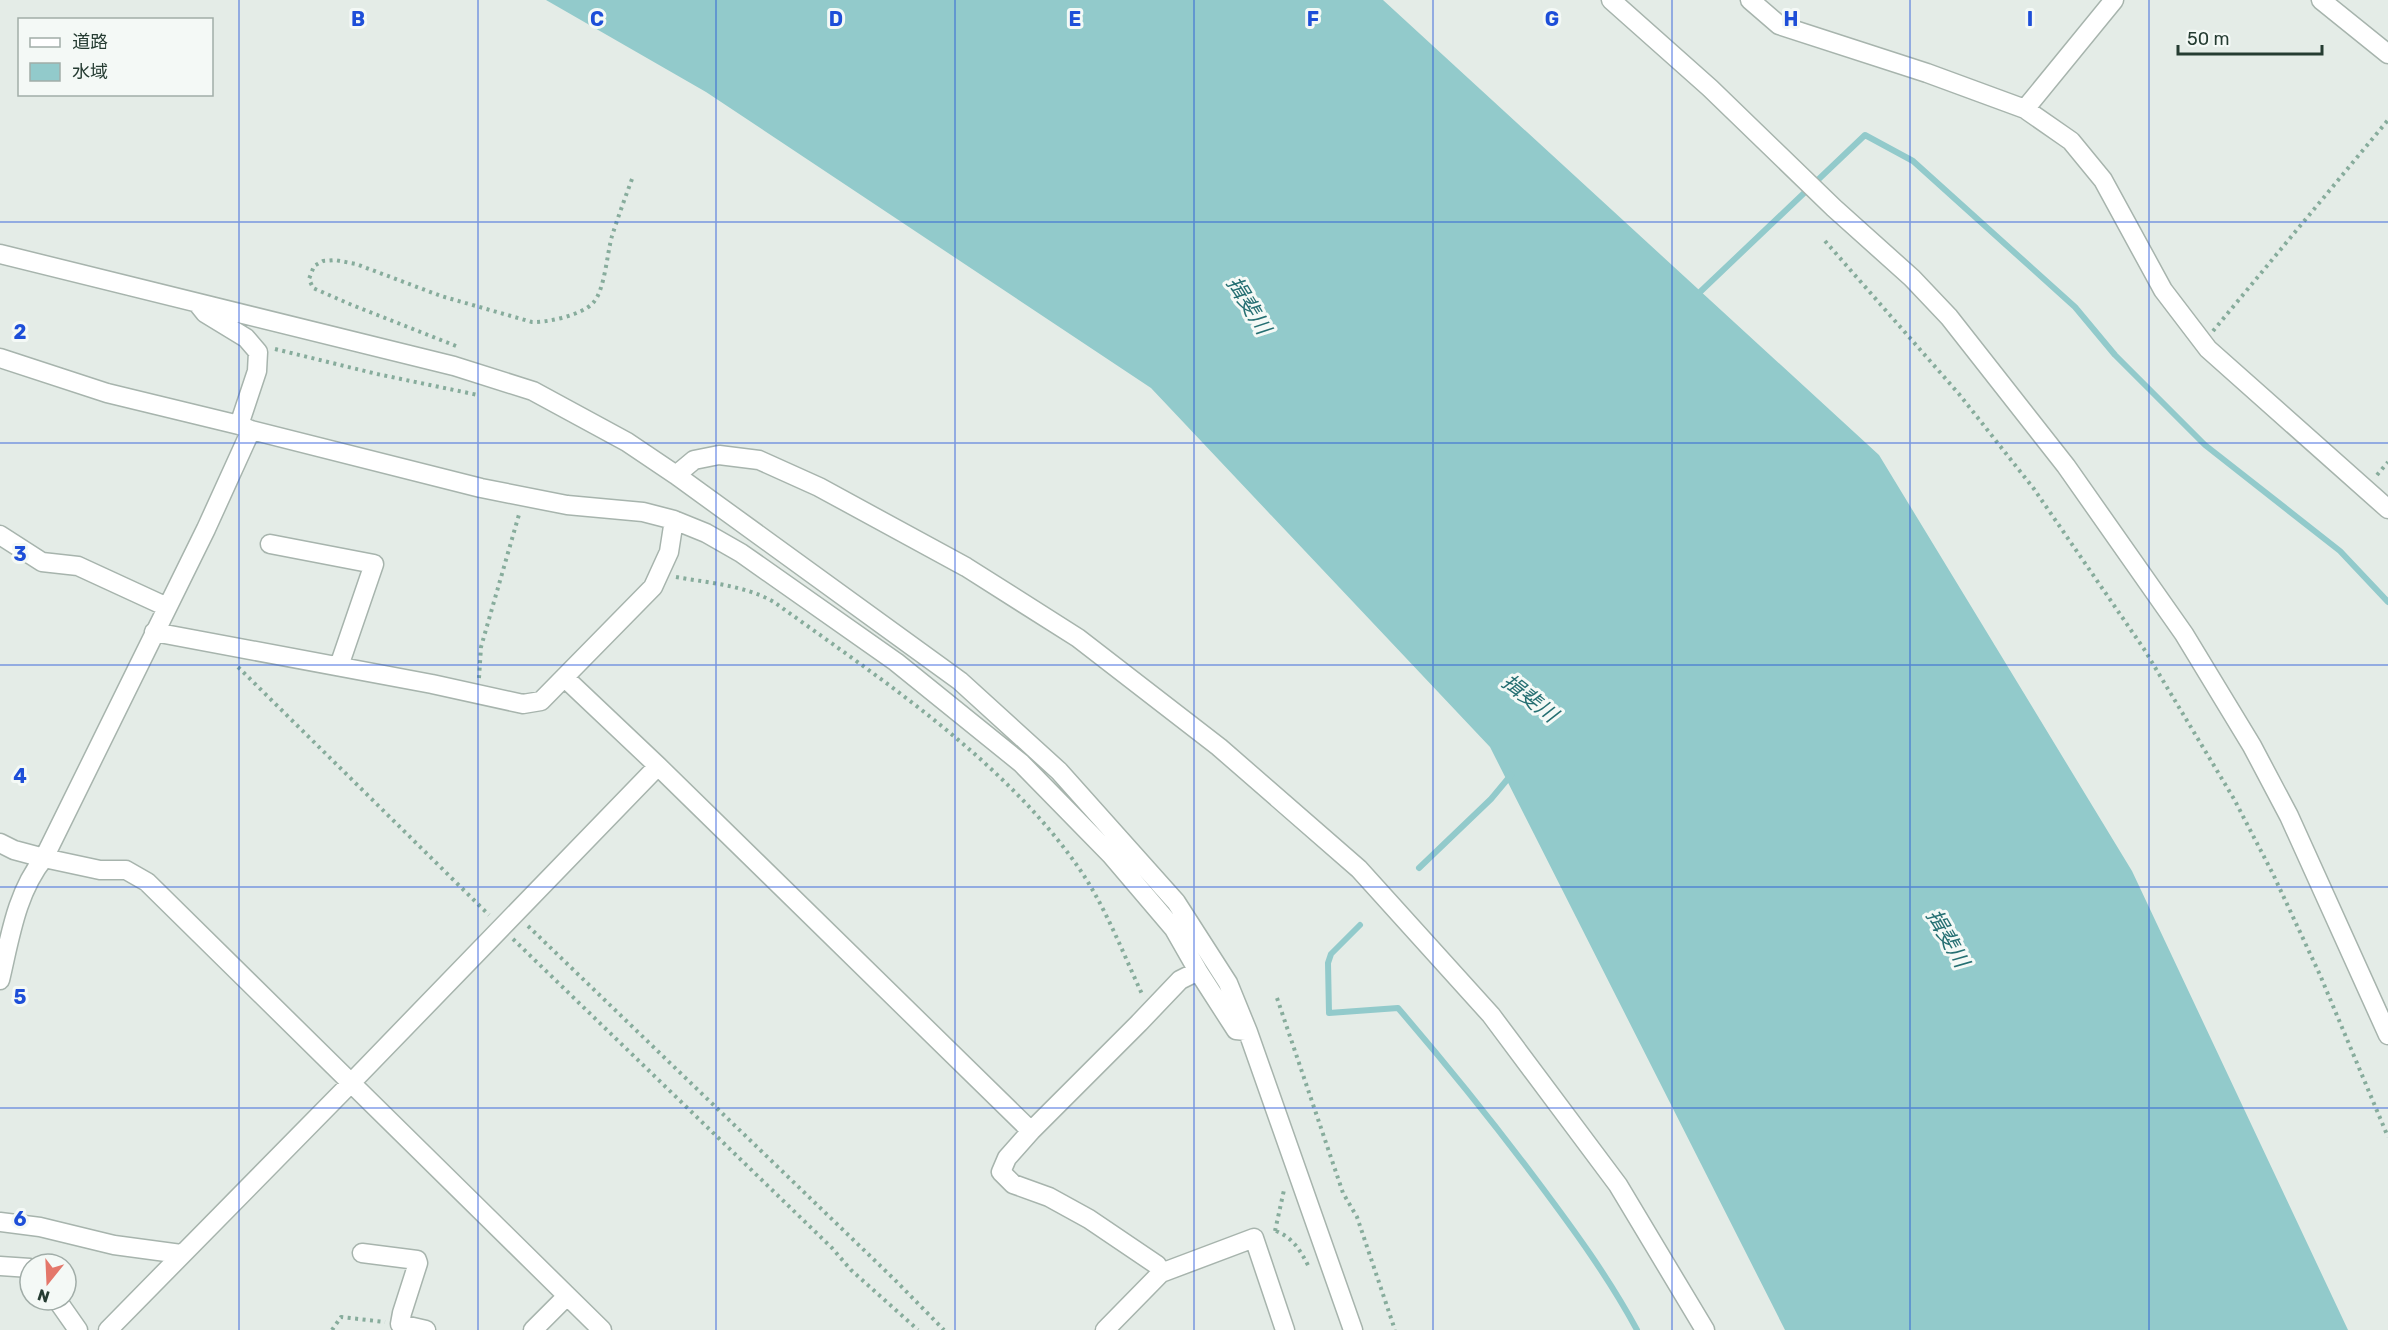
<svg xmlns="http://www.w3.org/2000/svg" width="2388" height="1330" viewBox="0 0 2388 1330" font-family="Rubik,'Noto Sans JP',sans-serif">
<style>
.water{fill:#92cacb}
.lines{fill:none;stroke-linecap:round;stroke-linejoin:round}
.stream{stroke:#92cacb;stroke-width:6}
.minor-casing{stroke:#a7b4ad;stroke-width:21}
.path{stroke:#87ac9c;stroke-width:4;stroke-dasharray:3 4.5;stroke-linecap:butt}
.minor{stroke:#fff;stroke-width:18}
.grid{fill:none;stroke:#1d4ed8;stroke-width:1.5;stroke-opacity:0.55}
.labels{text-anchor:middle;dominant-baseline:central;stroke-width:6;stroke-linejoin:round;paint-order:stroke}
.water-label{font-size:21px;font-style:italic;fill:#256f72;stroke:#f4f9f6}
.grid-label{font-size:20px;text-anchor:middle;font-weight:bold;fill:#1d4ed8;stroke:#f4f9f6;stroke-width:6;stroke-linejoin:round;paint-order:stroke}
</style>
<rect width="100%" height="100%" fill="#e4ece7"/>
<path class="water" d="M 546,0 L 1383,0 L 1879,455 L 2132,871 L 2348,1330 L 1785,1330 L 1490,747 L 1151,388 L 706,92 Z"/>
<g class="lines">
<path class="stream" d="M 1700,292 L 1865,135 L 1913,161 L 2075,307 L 2115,355 L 2205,445 L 2340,551 L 2388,602
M 1419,868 L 1491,799 L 1511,775
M 1360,925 L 1331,954 L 1328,963 L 1329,1013 L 1398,1008 C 1447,1065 1493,1122 1538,1182 C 1574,1230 1609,1278 1637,1330"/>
<defs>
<path id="minor" d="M 1611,0 L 1710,88 L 1834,208 L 1912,278 L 1949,317 L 2066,466 L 2184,634 L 2252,746 L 2289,816 L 2388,1035
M 1750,0 L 1779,25 L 1927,73 L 2025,109 L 2071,141 L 2103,180 L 2163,290 L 2208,349 L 2388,509
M 2321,0 L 2388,54
M 2025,109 L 2114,0
M 0,254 L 454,366 L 533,391 L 627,442 L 676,475 L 960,681 L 1059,771 L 1176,902 L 1228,983 L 1248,1032 L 1353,1330
M 197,303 L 205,313 L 246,338 L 258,352 L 257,371 L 239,425
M 0,358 L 107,393 L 239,425 L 251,430 L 206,529 L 44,858 C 16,893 10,938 0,980
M 251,430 L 481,488 L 567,505 L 643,512 L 674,520 L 706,533 L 741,553 L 896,662 L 1021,763 L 1111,855 L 1174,929 L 1198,971
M 676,475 L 694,460 L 719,455 L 759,460 L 819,487 L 966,567 L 1078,638 L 1219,747 L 1359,869 L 1491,1015 L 1618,1185 L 1705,1330
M 0,535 L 42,562 L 78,566 L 167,607
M 270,544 L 374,564 L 339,666
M 154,632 L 432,684 L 523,704 L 541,701 L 653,587 L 669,552 L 674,520
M 565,678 L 658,766 L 1031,1131
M 0,843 L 14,850 L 44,858 L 100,870 L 126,870 L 147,882 L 602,1330
M 0,1222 L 40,1227 L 114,1245 L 181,1254
M 362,1253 L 417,1260 L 418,1263 L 402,1313 L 400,1324 L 426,1330
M 0,1266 L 30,1268
M 1161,1273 L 1157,1265 L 1089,1219 L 1049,1197 L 1013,1184 L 1001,1172 L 1007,1158 L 1031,1131 L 1139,1023 L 1180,980 L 1198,971 L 1236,1030 L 1246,1031
M 57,1300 L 78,1330
M 108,1330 L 350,1084 L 658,766
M 533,1330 L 567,1296
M 1105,1330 L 1161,1273 L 1254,1238 L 1285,1330"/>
</defs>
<use href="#minor" class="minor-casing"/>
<path class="path" d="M 1825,241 L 1959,394 L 2034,489 L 2144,649 L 2234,799 L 2273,874 L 2320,975 L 2388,1137
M 2213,331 L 2388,120
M 456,346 L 352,305 L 313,288 L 309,279 L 314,266 L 323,261 L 335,260 L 356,264 L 441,296 L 532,322 C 546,323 582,315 593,303 C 605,290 607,253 612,236 C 618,217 625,198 632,179
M 275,349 L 377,374 L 478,395
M 2377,475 L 2388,462
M 676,577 C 709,583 744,585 774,602 C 879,678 1000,757 1076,864 C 1104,903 1122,951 1142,994
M 238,667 L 489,915
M 479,678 L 481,647 L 520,511
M 528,926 L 895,1280 L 944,1330
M 513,939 L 832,1248 L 851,1270 L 918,1330
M 1277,998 L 1343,1193 L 1357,1217 L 1395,1330
M 1275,1231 L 1284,1190
M 1276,1231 C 1295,1239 1301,1252 1310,1269
M 332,1330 L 341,1317 L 385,1322"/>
<use href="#minor" class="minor"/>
</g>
<path class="grid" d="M 239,0 L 239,1330M 478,0 L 478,1330M 716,0 L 716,1330M 955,0 L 955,1330M 1194,0 L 1194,1330M 1433,0 L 1433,1330M 1672,0 L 1672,1330M 1910,0 L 1910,1330M 2149,0 L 2149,1330M 0,222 L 2388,222M 0,443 L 2388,443M 0,665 L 2388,665M 0,887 L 2388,887M 0,1108 L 2388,1108"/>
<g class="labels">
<g class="water-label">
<text transform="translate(1249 305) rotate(58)">揖斐川</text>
<text transform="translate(1530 698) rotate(38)">揖斐川</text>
<text transform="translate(1948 938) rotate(60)">揖斐川</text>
</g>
</g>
<g class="grid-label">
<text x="358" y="26">B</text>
<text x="597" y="26">C</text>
<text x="836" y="26">D</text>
<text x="1075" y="26">E</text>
<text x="1313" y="26">F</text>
<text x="1552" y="26">G</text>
<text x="1791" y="26">H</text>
<text x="2030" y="26">I</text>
<text x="20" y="339">2</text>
<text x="20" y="561">3</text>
<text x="20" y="783">4</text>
<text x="20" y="1004">5</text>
<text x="20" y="1226">6</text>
</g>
<rect x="18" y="18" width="195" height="78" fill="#f4f9f6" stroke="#a1ada8" stroke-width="1.5"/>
<rect x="30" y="38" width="30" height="9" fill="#ffffff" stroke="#a1ada8" stroke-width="1.5"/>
<text x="72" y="48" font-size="18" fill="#253c32">道路</text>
<rect x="30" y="63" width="30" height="18" fill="#92cacb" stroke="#a1ada8" stroke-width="1.5"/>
<text x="72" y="78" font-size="18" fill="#253c32">水域</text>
<g transform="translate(48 1282) rotate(198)"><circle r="28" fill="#f4f9f6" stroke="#a1ada8" stroke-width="1.5"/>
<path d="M0-4.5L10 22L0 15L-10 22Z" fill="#e4776a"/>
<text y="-9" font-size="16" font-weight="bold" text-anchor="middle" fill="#253c32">N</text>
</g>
<path d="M2178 45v9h144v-9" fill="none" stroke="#253c32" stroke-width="3"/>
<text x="2187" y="45" font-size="18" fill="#253c32" stroke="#f4f9f6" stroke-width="4.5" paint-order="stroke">50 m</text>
</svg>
